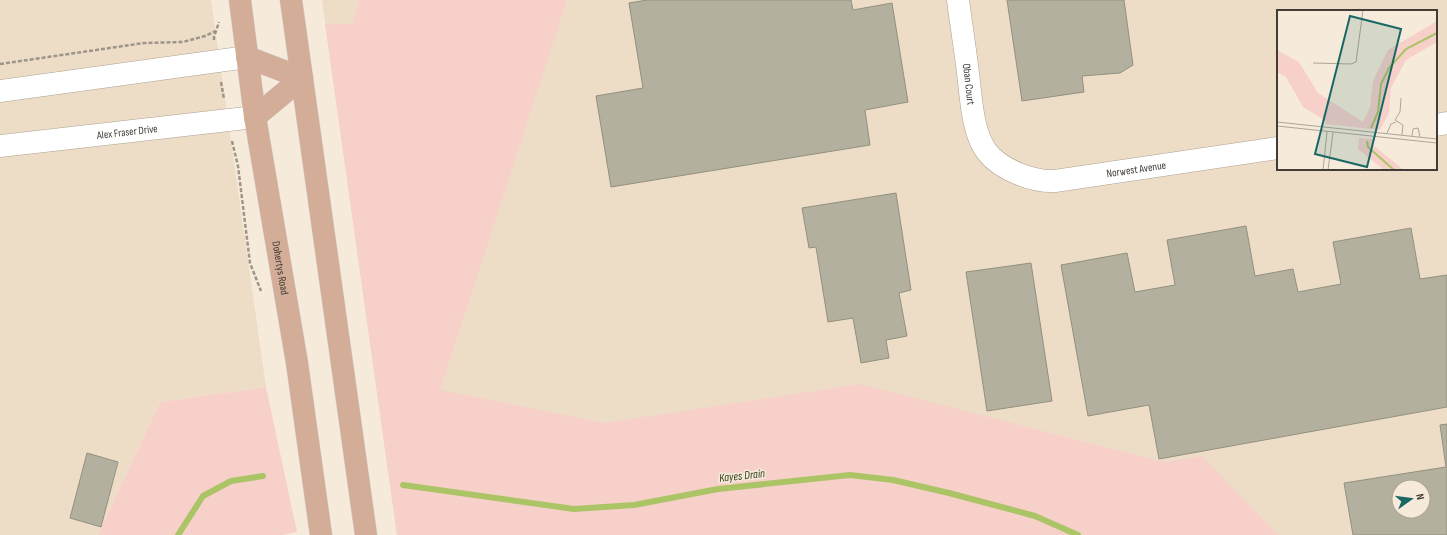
<svg xmlns="http://www.w3.org/2000/svg" width="1447" height="535" viewBox="0 0 1447 535" font-family="'Sofia Sans Condensed',sans-serif">
<style>
.built{fill:#edddc7;fill-rule:evenodd}
.green{fill:#f7d0ca}
.lines{fill:none;stroke-linecap:round;stroke-linejoin:round}
.stream{stroke:#abc466;stroke-width:6}
.building{fill:#b3b09f;stroke:#93907f;fill-rule:evenodd}
.street-casing{stroke:#aca192;stroke-width:23}
.primary-casing{stroke:#d5d4d3;stroke-width:23}
.path{stroke:#9d958a;stroke-width:2.5;stroke-dasharray:4 2;stroke-linecap:butt}
.street{stroke:#fff;stroke-width:22}
.primary{stroke:#d3ad97;stroke-width:22}
.labels{text-anchor:middle;dominant-baseline:central;stroke-width:3;stroke-linejoin:round;paint-order:stroke}
.street-label{font-size:11px;fill:#413c36;stroke:#f6ebdb}
.water-label{font-size:12px;font-style:italic;fill:#37411a;stroke:#f6ebdb}
.inset-river{fill:none;stroke:#abc466;stroke-width:2}
.inset-road{fill:none;stroke:#aea599;stroke-width:1}
.view{fill:#196764;fill-opacity:0.15;stroke:#196764;stroke-width:2}
.inset-edge{fill:none;stroke:#413c36;stroke-width:2}
</style>
<rect width="100%" height="100%" fill="#f6ebdb"/>
<path class="built" d="M 0,0 L 211,0 L 266,387 L 160,402 L 98,535 L 0,535 Z
M 322,0 L 1447,0 L 1447,535 L 397,535 ZM 1278,11 L 1436,11 L 1436,169 L 1278,169 ZM 1399,487 L 1423,487 L 1423,511 L 1399,511 Z"/>
<path class="green" d="M 360,0 L 567,0 L 440,390 L 604,423 L 860,384 L 1164,462 L 1202,456 L 1278,535 L 397,535 L 325,24 L 352,24 Z
M 266,387 L 297,532 L 283,535 L 98,535 L 160,402 Z"/>
<g class="lines">
<path class="stream" d="M 403,485 L 574,509 L 634,505 L 718,489 L 850,475 L 893,480 L 949,493 L 1035,516 L 1078,535
M 178,535 L 203,496 L 231,481 L 263,476"/>
</g>
<path class="building" d="M 647,0 L 851,0 L 853,10 L 892,3 L 908,102 L 865,110 L 870,145 L 611,187 L 596,96 L 643,88 L 629,3 Z
M 1007,0 L 1124,0 L 1133,65 L 1120,73 L 1082,76 L 1084,92 L 1022,101 Z
M 896,193 L 911,290 L 899,293 L 907,336 L 886,340 L 889,358 L 861,363 L 853,318 L 828,322 L 816,247 L 809,248 L 802,208 Z
M 1246,226 L 1255,276 L 1293,269 L 1298,292 L 1341,284 L 1333,242 L 1411,228 L 1420,279 L 1447,275 L 1447,407 L 1159,459 L 1149,405 L 1088,416 L 1061,265 L 1127,253 L 1135,292 L 1175,285 L 1167,240 Z
M 1031,263 L 1052,401 L 987,411 L 966,272 Z
M 1447,424 L 1447,535 L 1353,535 L 1344,483 L 1446,467 L 1440,425 ZM 1399,487 L 1423,487 L 1423,511 L 1399,511 Z
M 87,453 L 118,462 L 101,527 L 70,518 Z"/>
<g class="lines">
<defs>
<g id="street">
<path id="s1" d="M 958,0 C 961,24 965,48 968,73 C 971,96 972,133 987,152 C 1001,170 1033,182 1055,181 L 1278,148"/>
<path d="M 0,91 L 247,57"/>
<path d="M 1436,125 L 1447,123"/>
<path id="s2" d="M 0,146 L 255,117"/>
</g>
<g id="primary">
<path id="s3" d="M 240,0 L 255,117 L 297,363 L 321,535"/>
<path d="M 291,0 L 366,535"/>
<path d="M 247,57 L 302,78"/>
<path d="M 255,117 L 302,78"/>
</g>
</defs>
<use href="#street" class="street-casing"/>
<use href="#primary" class="primary-casing"/>
<path class="path" d="M 214,40 L 214,37 L 219,22
M 0,64 L 144,43 L 183,42 L 205,36 L 216,31
M 221,82 L 224,99
M 232,141 L 238,166 L 250,263 L 261,291"/>
<use href="#street" class="street"/>
<use href="#primary" class="primary"/>
</g>
<g class="labels">
<g class="street-label">
<text stroke="none"><textPath href="#s1" startOffset="85">Oban Court</textPath></text>
<text stroke="none"><textPath href="#s2" startOffset="128">Alex Fraser Drive</textPath></text>
<text stroke="none"><textPath href="#s1" startOffset="314">Norwest Avenue</textPath></text>
<text stroke="none"><textPath href="#s3" startOffset="271">Dohertys Road</textPath></text>
</g>
<g class="water-label">
<text transform="translate(742 476) rotate(-6)">Kayes Drain</text>
</g>
</g>
<g transform="translate(1277 10)">
<rect width="160" height="160" fill="#f6ebdb"/>
<path d="M 160,11 L 160,32 L 129,50 L 114,78 L 112,103 L 103,120 L 48,114 L 49,111 L 26,97 L 9,67 L 0,62 L 0,40 L 22,52 L 41,83 L 86,112 L 93,97 L 96,71 L 111,40 ZM 82,128 L 96,129 L 96,135 L 127,160 L 107,160 L 81,139 Z" fill="#f7d0ca"/>
<path class="inset-river" d="M 94,118 L 101,102 L 104,74 L 112,58 L 129,39 L 160,23M 90,131 L 91,137 L 117,160"/>
<path class="inset-road" d="M 36,53 L 74,54 L 79,52 L 86,0M 124,88 L 123,102 L 118,110 L 126,115 L 125,125M 0,112 L 160,129M 0,116 L 160,133M 110,123 L 114,114 L 119,112M 135,126 L 136,119 L 141,118 L 143,127M 46,160 L 50,122M 51,160 L 56,123"/>
<path class="view" d="M 73,6 L 124,19 L 90,157 L 38,144 Z"/>
<rect width="160" height="160" class="inset-edge"/>
</g>
<g transform="translate(1411 499) rotate(76)"><circle r="19" fill="#f6ebdb" stroke="#aea599"/>
<path d="M0-3L7 15L0 10L-7 15Z" fill="#196764"/>
<text y="-6" font-size="11" font-weight="bold" text-anchor="middle" fill="#413c36">N</text>
</g>
</svg>
